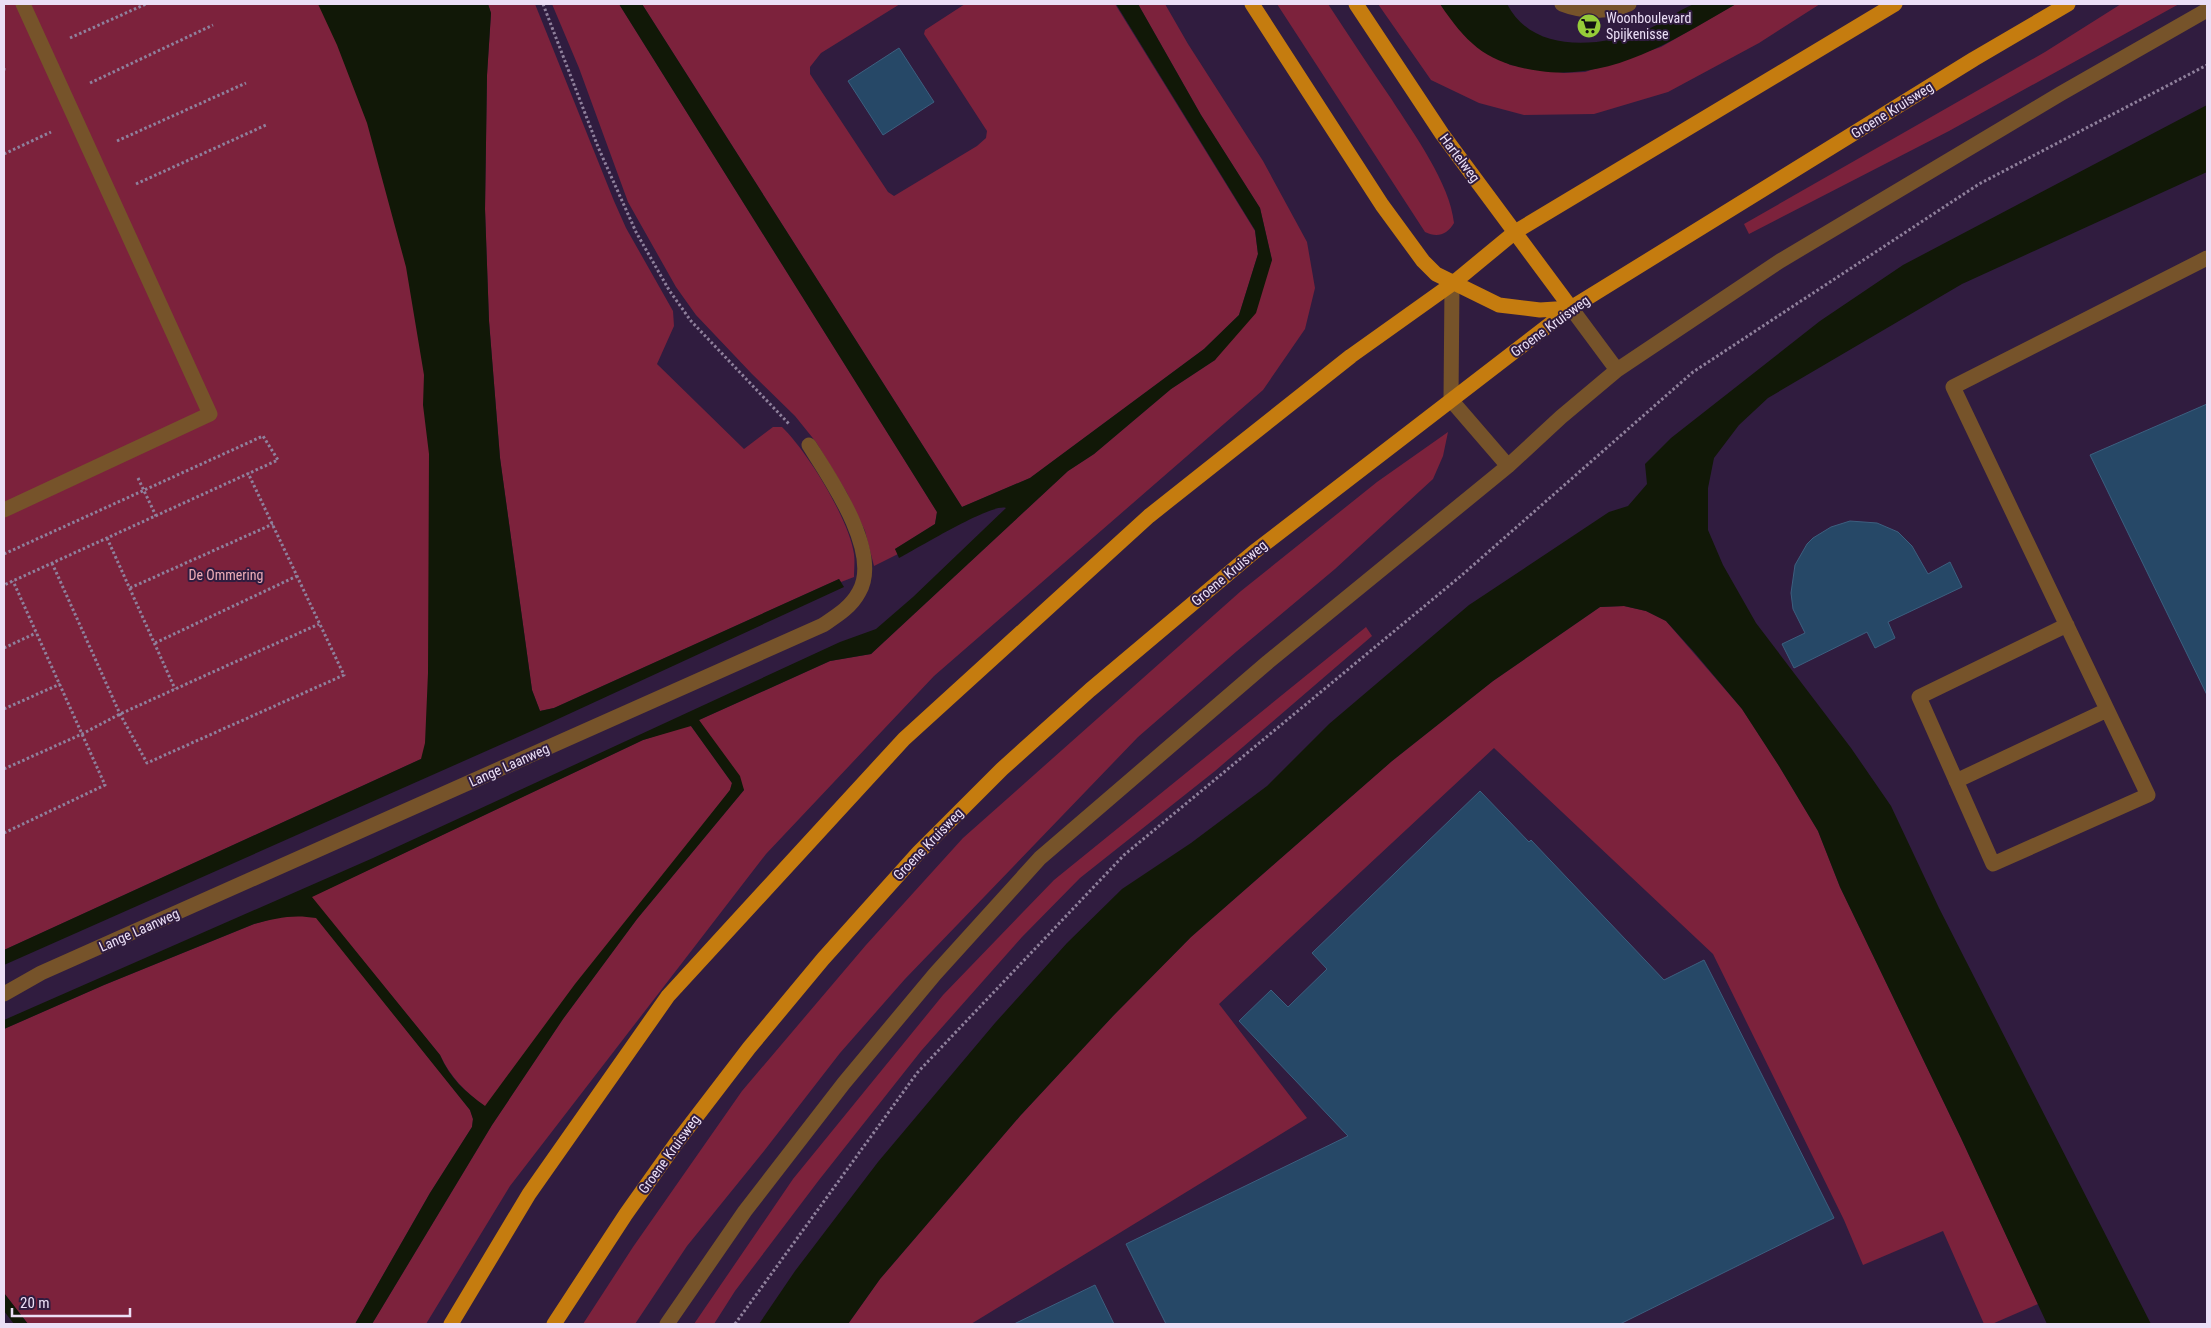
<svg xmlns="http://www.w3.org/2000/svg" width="2211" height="1328" viewBox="0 0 2211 1328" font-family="'Roboto Condensed',sans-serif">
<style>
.green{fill:#7c223c}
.water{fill:#111807;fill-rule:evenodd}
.building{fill:#264867;stroke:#3c5f7f}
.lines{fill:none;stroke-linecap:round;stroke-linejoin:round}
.path{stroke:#8f809c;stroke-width:3;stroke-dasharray:2.5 2.5;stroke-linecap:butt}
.lane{stroke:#76532a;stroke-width:15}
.street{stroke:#76532a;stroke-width:15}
.primary{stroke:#c57c0f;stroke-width:15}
.labels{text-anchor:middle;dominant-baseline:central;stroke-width:4;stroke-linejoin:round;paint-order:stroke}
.poi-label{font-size:14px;fill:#ebdff6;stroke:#301c3f;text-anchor:start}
.street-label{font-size:14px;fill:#ebdff6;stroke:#301c3f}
.park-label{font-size:14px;fill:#eeadb8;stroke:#301c3f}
</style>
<rect width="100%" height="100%" fill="#301c3f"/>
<path class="green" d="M 4,4 L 365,4 L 444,384 L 451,759 L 421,759 L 4,950 Z
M 488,4 L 535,4 L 614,201 L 626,228 L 673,311 L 674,326 L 657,364 L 744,449 L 773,427 L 782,427 C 807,451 849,519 854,554 C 855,561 854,570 854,577 L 841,582 L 839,579 L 554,708 L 540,711 L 532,690 L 500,458 L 489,321 L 485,209 L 487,75 L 491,13 Z
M 552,4 L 619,4 L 937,512 L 935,524 L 895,549 L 898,554 L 874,566 L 865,531 L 847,493 L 816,442 L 795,416 L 752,374 L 696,315 L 676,287 L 628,202 L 579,68 Z
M 642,4 L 900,4 L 821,53 L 810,67 L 810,74 L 888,192 L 894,196 L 977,146 L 986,138 L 987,131 L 924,34 L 925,30 L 965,4 L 1115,4 L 1255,231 L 1258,254 L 1239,315 L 1204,349 L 1030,478 L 962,507 Z
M 1138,4 L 1165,4 L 1188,44 L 1263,161 L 1307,242 L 1315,288 L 1305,329 L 1263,390 L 934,676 L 766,854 L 510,1186 L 426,1324 L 372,1324 L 492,1125 L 563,1019 L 637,919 L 744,790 L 699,720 L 830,661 L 871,654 L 1068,471 L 1094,454 L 1171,389 L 1215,360 L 1272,260 L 1260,208 L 1201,115 Z
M 1277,4 L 1328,4 C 1349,36 1370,68 1392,100 C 1413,133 1450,183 1454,223 C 1447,235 1437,238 1425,232 Z
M 1378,4 L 1440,4 L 1464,35 L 1510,65 L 1564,73 L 1585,72 L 1661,47 L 1736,4 L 1820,4 L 1759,43 L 1668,92 L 1594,114 L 1524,115 L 1479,103 L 1431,80 Z
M 2121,4 L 2179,4 L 1949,131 L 1749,234 L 1744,224 L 2045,52 Z
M 1448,432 L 1443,456 L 1433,479 L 1335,569 L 1237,651 L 1138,737 L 905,979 L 840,1053 L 764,1151 L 687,1246 L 635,1324 L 583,1324 L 633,1247 L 742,1091 L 866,945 L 963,838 L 1241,591 L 1377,482 Z
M 1624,606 L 1646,611 L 1666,621 L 1742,709 L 1779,766 L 1818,831 L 1840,887 L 1961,1138 L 2038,1304 L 1992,1324 L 1984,1324 L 1943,1231 L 1863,1265 L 1844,1220 L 1713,954 L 1494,748 L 1219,1004 L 1307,1118 L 971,1324 L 848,1324 L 880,1279 L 1020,1116 L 1113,1016 L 1191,937 L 1392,761 L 1493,681 L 1600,607 Z
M 1366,627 L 1372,636 L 1215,771 L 1080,878 L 1022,937 L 921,1051 L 819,1180 L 735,1291 L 714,1324 L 694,1324 L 793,1179 L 943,995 L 1054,880 Z
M 687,726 L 691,726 L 732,783 L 730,790 L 486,1107 C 465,1092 451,1078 440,1055 L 311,897 L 643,740 Z
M 295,915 L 316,917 L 470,1110 L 473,1119 L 472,1127 L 430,1193 L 355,1324 L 28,1324 L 4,1293 L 4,1029 L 104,985 L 254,924 L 279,917 Z"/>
<path class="water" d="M 318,4 L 488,4 L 491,13 L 487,75 L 485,209 L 489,321 L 500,458 L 532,690 L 540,711 L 554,708 L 839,579 L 844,587 L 545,725 L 4,965 L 4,950 L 421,759 L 425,743 L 428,673 L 429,454 L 423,405 L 424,375 L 406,267 L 367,123 L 337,45 Z
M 619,4 L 642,4 L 962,507 L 1030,478 L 1204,349 L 1239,315 L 1258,254 L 1255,230 L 1116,4 L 1138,4 L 1201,115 L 1260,208 L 1272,260 L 1256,313 L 1215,360 L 1171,389 L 1094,454 L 1068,471 L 871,654 L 830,661 L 699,720 L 740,776 L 744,790 L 637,919 L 563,1019 L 492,1125 L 372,1324 L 355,1324 L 430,1193 L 472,1127 L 473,1119 L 470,1110 L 316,918 C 293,914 276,918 254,924 L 104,985 L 4,1029 L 4,1020 L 373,858 L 840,642 L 876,629 L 913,597 L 1006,508 C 991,503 917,549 899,558 L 895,549 L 935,524 L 937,512 ZM 691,726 L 732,783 L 730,790 L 575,984 L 485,1106 C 465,1092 450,1078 440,1055 L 312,897 L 643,740 Z
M 1440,4 L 1507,4 C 1533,54 1598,47 1643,31 C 1661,25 1676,11 1694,4 C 1705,0 1724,4 1736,4 C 1675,39 1613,81 1540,71 C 1489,64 1468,46 1440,4 Z
M 2207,105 L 2207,172 L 1962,284 L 1768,398 L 1739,425 L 1714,458 L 1708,488 L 1708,530 L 1723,565 L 1756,623 L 1851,748 L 1891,806 L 1939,908 L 2151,1324 L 2047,1324 L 1961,1138 L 1840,887 L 1818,831 L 1779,766 L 1742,709 L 1694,652 L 1666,621 L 1646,611 L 1624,606 L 1600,607 L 1493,681 L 1392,761 L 1191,937 L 1113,1016 L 1020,1116 L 880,1279 L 848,1324 L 759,1324 L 795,1271 L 878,1162 L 995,1023 L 1067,943 L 1122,889 L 1191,843 L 1267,786 L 1329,724 L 1469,605 L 1609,512 L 1628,506 L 1647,484 L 1645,464 L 1671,438 L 1820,321 L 1903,265 Z
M 4,1293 L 28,1324 L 14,1324 L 4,1311 Z"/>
<path class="building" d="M 899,48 L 934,102 L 883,135 L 848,81 Z
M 2207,404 L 2207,695 L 2090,455 Z
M 1850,521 L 1877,523 L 1898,532 L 1912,546 L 1928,574 L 1950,562 L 1962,587 L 1888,622 L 1895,638 L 1875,648 L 1867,632 L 1794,668 L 1782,644 L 1805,633 L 1793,609 L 1791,593 L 1795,565 L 1807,544 L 1813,538 L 1831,527 Z
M 1480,791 L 1529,842 L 1531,840 L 1664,980 L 1704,960 L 1834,1218 L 1620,1324 L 1166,1324 L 1126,1244 L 1348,1136 L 1239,1021 L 1271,990 L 1288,1007 L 1327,969 L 1312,953 Z
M 1095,1285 L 1114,1324 L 1014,1324 Z"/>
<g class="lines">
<path class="path" d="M 543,4 L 598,147 L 636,232 L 669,290 L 691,321 L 790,425
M 70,38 L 146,4
M 4,68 L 4,72
M 90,83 L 213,25
M 117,141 L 246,83
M 4,154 L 51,132
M 136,184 L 266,125
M 138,478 L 156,516
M 107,538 L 175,689
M 4,554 L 263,436 L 278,460 L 4,585
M 52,563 L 120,714 L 147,763 L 344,675 L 248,473
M 130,588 L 273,524
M 155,643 L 297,576
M 4,648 L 36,633
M 4,709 L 60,684
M 4,769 L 82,734 L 120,714 L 319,624
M 4,833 L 105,785 L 13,581
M 735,1324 L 917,1073 L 1124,855 L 1462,575 L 1693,372 L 1979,184 L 2207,65"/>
<path class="lane" d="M 1452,284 L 1451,400 L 1508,466
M 1571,308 L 1617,370
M 4,510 L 210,414 L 23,4
M 2067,625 L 1919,697 L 1993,864 L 2148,795 C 2082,659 2018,523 1953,387 L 2207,258
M 1956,781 L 2107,710
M 667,1324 L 745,1211 L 844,1083 L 935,974 L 1040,858 L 1268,662 L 1508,466 L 1561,417 L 1617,370 L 1780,261 L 2060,94 L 2207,10"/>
<path class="street" d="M 1562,4 C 1582,12 1609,13 1629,4
M 4,994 L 41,973 L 823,625 C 838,615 851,607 859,592 C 882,553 830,478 809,445"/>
<path class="primary" d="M 1252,4 L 1382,205 L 1423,261 L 1436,274 L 1499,305 L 1540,310 L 1571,308
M 1356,4 L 1442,134 L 1571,308
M 451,1324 L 529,1194 L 668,996 L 904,739 L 1149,516 L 1351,356 L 1452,284 L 1515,232 L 1895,4
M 554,1324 L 626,1214 L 677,1142 L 749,1048 L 823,959 L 919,852 L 1002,769 L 1090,690 L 1254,552 L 1571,308 L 1974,59 L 2068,4"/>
</g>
<defs>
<symbol id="supermarket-disc" viewBox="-11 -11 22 22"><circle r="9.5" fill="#96cc39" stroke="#301c3f"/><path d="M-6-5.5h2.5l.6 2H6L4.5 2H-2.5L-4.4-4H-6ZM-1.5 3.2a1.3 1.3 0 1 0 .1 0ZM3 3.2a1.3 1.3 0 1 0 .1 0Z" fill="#111"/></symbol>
</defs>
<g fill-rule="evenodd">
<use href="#supermarket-disc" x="1575" y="12" width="28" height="28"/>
</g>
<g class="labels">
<g class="poi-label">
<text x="1606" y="18">Woonboulevard<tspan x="1606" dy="16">Spijkenisse</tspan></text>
</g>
<g class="street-label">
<text transform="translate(1892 110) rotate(-32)">Groene Kruisweg</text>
<text transform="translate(1460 158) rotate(53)">Hartelweg</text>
<text transform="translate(1550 326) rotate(-36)">Groene Kruisweg</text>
<text transform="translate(1229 573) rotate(-40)">Groene Kruisweg</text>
<text transform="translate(509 765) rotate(-24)">Lange Laanweg</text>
<text transform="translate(928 844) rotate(-46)">Groene Kruisweg</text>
<text transform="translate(139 930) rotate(-24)">Lange Laanweg</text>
<text transform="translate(669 1154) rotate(-54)">Groene Kruisweg</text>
</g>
<g class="park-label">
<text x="226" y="575">De Ommering</text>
</g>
</g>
<rect width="2211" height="1328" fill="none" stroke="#ebdff6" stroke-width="10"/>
<path d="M12 1308v8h118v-8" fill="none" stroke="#ebdff6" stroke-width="2.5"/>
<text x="20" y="1308" font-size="15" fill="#ebdff6" stroke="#301c3f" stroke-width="4" paint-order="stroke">20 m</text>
</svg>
